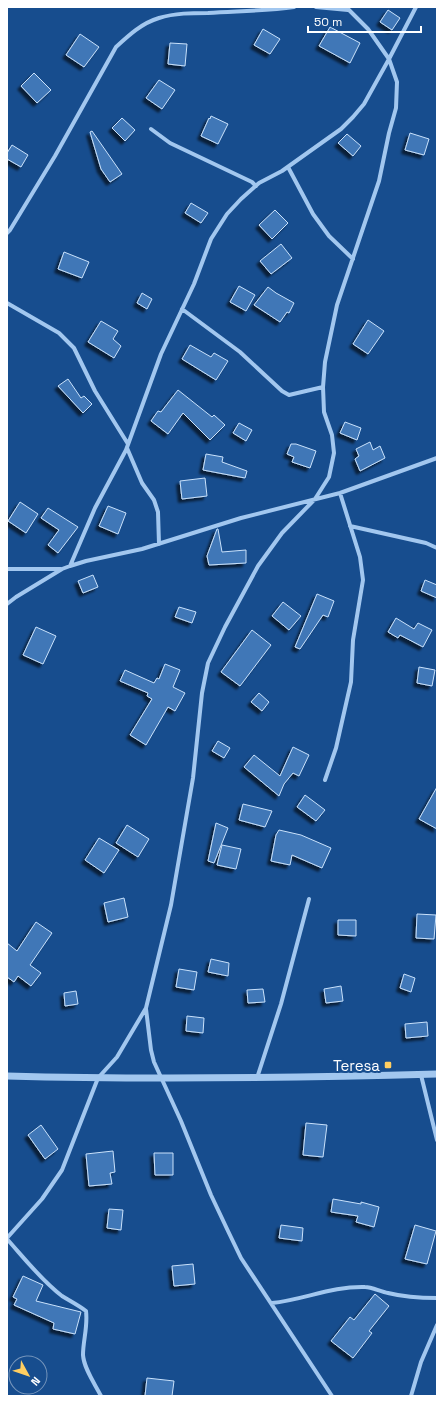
<svg xmlns="http://www.w3.org/2000/svg" width="444" height="1403" viewBox="0 0 444 1403" font-family="'Space Grotesk',sans-serif">
<style>
.building{fill:#3f77b7;stroke:#c9e1fb;filter:url(#shadow)}
.lines{fill:none;stroke-linecap:round;stroke-linejoin:round}
.minor{stroke:#a2c7ef;stroke-width:4}
.tertiary{stroke:#a2c7ef;stroke-width:7}
.poi-dot{fill:#ffce61;stroke:#174d8e;stroke-width:1.5}
.labels{text-anchor:middle;dominant-baseline:central;stroke-width:4;stroke-linejoin:round;paint-order:stroke}
.poi-label{font-size:15px;fill:#fff;stroke:#174d8e;text-anchor:end}
</style>
<defs>
<filter id="shadow"><feDropShadow dx="-3.5" dy="3.5" stdDeviation="1" flood-color="#0009"/></filter>
</defs>
<rect width="100%" height="100%" fill="#174d8e"/>
<path class="building" d="M 388,10 L 400,18 L 392,30 L 380,22 Z
M 330,27 L 360,43 L 350,63 L 319,46 Z
M 263,29 L 280,39 L 270,54 L 254,45 Z
M 80,34 L 99,47 L 84,67 L 66,55 Z
M 170,43 L 187,44 L 185,66 L 168,64 Z
M 34,73 L 51,90 L 37,103 L 21,86 Z
M 159,80 L 175,90 L 162,109 L 146,98 Z
M 211,116 L 228,124 L 218,144 L 201,136 L 209,118 L 210,119 Z
M 122,118 L 135,130 L 125,141 L 112,128 Z
M 92,131 L 122,174 L 110,182 L 101,169 L 90,132 Z
M 410,133 L 429,139 L 424,155 L 405,150 Z
M 347,134 L 361,146 L 353,156 L 338,143 Z
M 12,145 L 28,155 L 21,167 L 7,159 L 7,153 Z
M 191,203 L 208,213 L 201,223 L 185,213 Z
M 275,210 L 288,223 L 272,239 L 259,225 Z
M 281,244 L 292,258 L 271,274 L 260,261 Z
M 64,252 L 89,262 L 82,278 L 58,269 Z
M 239,286 L 255,295 L 246,311 L 230,302 Z
M 268,287 L 276,293 L 294,303 L 289,313 L 287,312 L 280,322 L 254,305 Z
M 142,293 L 152,299 L 147,309 L 137,303 Z
M 368,320 L 384,331 L 368,354 L 353,344 Z
M 101,321 L 118,331 L 113,339 L 121,346 L 114,358 L 88,342 Z
M 190,345 L 211,357 L 214,353 L 228,361 L 216,380 L 182,359 Z
M 68,379 L 81,398 L 84,396 L 92,404 L 83,413 L 58,386 Z
M 178,390 L 212,417 L 214,415 L 225,425 L 210,440 L 183,413 L 168,434 L 151,421 L 158,411 L 161,412 Z
M 345,422 L 361,428 L 357,440 L 340,433 Z
M 239,423 L 252,430 L 246,441 L 233,433 Z
M 370,442 L 373,450 L 380,446 L 385,458 L 360,471 L 355,459 L 359,456 L 356,449 Z
M 291,444 L 296,444 L 316,451 L 310,468 L 292,462 L 294,457 L 287,454 Z
M 206,454 L 223,457 L 222,462 L 247,471 L 245,478 L 203,470 Z
M 205,478 L 207,496 L 182,499 L 180,481 Z
M 20,502 L 38,514 L 26,533 L 8,521 Z
M 108,506 L 126,513 L 118,534 L 99,526 Z
M 48,508 L 78,527 L 58,553 L 48,545 L 59,530 L 41,518 Z
M 217,529 L 218,529 L 222,552 L 246,550 L 246,563 L 209,565 L 207,556 Z
M 93,575 L 98,587 L 83,593 L 78,581 Z
M 425,580 L 437,585 L 437,598 L 421,591 Z
M 317,594 L 334,601 L 328,617 L 323,615 L 300,649 L 295,647 Z
M 283,602 L 301,616 L 289,630 L 272,616 Z
M 179,607 L 196,612 L 192,623 L 175,617 Z
M 396,618 L 414,629 L 418,623 L 432,630 L 423,647 L 400,635 L 398,638 L 388,632 Z
M 36,627 L 56,636 L 43,664 L 23,655 Z
M 252,630 L 271,645 L 240,686 L 221,672 Z
M 165,664 L 180,670 L 173,687 L 185,693 L 175,711 L 168,707 L 146,745 L 130,735 L 152,699 L 147,696 L 148,693 L 120,681 L 125,670 L 154,683 L 157,678 L 159,679 Z
M 419,667 L 435,670 L 432,686 L 417,683 Z
M 259,693 L 269,702 L 262,711 L 251,702 Z
M 218,741 L 230,748 L 224,758 L 212,751 Z
M 293,747 L 309,755 L 299,776 L 293,773 L 284,784 L 279,796 L 244,767 L 254,755 L 280,776 Z
M 437,787 L 437,829 L 419,819 Z
M 305,795 L 325,810 L 316,821 L 297,807 Z
M 243,804 L 272,811 L 265,827 L 239,820 Z
M 216,823 L 228,828 L 214,863 L 208,861 Z
M 127,825 L 149,839 L 138,857 L 116,843 Z
M 279,830 L 301,835 L 331,848 L 322,868 L 292,855 L 290,865 L 271,861 L 276,835 Z
M 99,838 L 119,850 L 104,873 L 85,860 Z
M 222,845 L 241,849 L 236,869 L 217,865 Z
M 124,898 L 128,917 L 108,922 L 104,903 Z
M 417,914 L 436,915 L 434,939 L 416,938 Z
M 338,920 L 356,920 L 356,936 L 338,935 Z
M 36,922 L 52,933 L 30,965 L 41,973 L 31,986 L 18,976 L 14,982 L 7,977 L 7,943 L 17,951 Z
M 211,959 L 229,963 L 228,976 L 208,972 Z
M 179,969 L 197,972 L 194,990 L 176,987 Z
M 404,974 L 415,978 L 411,992 L 400,988 Z
M 341,986 L 343,1001 L 326,1003 L 324,989 Z
M 263,989 L 265,1002 L 248,1003 L 247,990 Z
M 76,991 L 78,1004 L 65,1006 L 64,993 Z
M 187,1016 L 204,1018 L 203,1033 L 186,1031 Z
M 427,1022 L 428,1036 L 406,1038 L 405,1024 Z
M 306,1123 L 327,1125 L 323,1157 L 303,1155 Z
M 41,1125 L 58,1149 L 45,1159 L 28,1135 Z
M 113,1151 L 115,1172 L 110,1173 L 112,1184 L 89,1186 L 86,1154 Z
M 154,1153 L 173,1153 L 173,1175 L 155,1175 Z
M 333,1199 L 361,1204 L 361,1202 L 379,1207 L 374,1227 L 356,1222 L 358,1216 L 331,1212 Z
M 109,1209 L 123,1210 L 121,1230 L 107,1228 Z
M 281,1225 L 303,1228 L 302,1241 L 279,1238 Z
M 415,1225 L 436,1231 L 427,1264 L 405,1259 Z
M 193,1264 L 195,1284 L 174,1286 L 172,1266 Z
M 23,1276 L 43,1285 L 36,1301 L 81,1312 L 75,1334 L 53,1329 L 54,1323 L 14,1305 L 17,1299 L 13,1297 Z
M 375,1294 L 389,1306 L 369,1331 L 372,1333 L 353,1358 L 331,1341 L 350,1317 L 354,1320 Z
M 147,1378 L 174,1381 L 172,1396 L 145,1396 Z"/>
<g class="lines">
<path class="minor" d="M 316,7 L 348,10
M 151,129 L 170,143 L 252,182 L 256,186
M 288,167 L 313,214 L 329,236 L 353,259
M 7,233 L 10,230 L 55,156 L 116,47 C 129,35 142,23 159,18 C 175,13 192,13 208,13 C 237,11 266,11 294,7
M 7,303 L 59,333 L 74,348 L 95,391 L 128,444
M 182,309 L 240,352 L 282,391 L 289,395 L 323,387
M 127,448 L 142,483 L 154,500 L 158,512 L 159,544
M 350,526 L 426,543 L 437,548
M 70,566 L 95,508 L 126,450 L 161,354 L 194,284 L 211,239 L 227,214 L 241,199 L 259,183 L 282,171 L 341,129 L 353,117 L 364,104 L 389,59 L 416,7
M 7,569 L 61,569
M 7,604 L 16,597 L 62,569 L 70,566 L 86,561 L 142,549 L 241,518 L 340,493 L 437,458
M 325,780 L 336,748 L 351,682 L 353,640 L 363,580 L 360,557 L 340,493
M 146,1009 L 151,1050 L 154,1062 L 181,1121 L 211,1195 L 228,1231 L 241,1258 L 332,1396
M 421,1075 L 437,1140
M 257,1078 L 281,1004 L 309,899
M 7,1238 L 42,1199 L 62,1170 L 98,1078 L 117,1057 L 146,1008 L 171,905 L 193,778 L 202,693 L 208,663 L 225,627 L 258,566 L 282,533 L 315,499 L 329,477 L 334,453 L 332,435 L 324,412 L 323,387 L 325,362 L 337,305 L 379,181 L 389,133 L 396,108 L 397,82 L 389,59 L 368,29 L 346,7
M 7,1239 C 24,1258 41,1280 62,1296 C 70,1301 78,1305 86,1311 C 88,1327 83,1340 83,1355 C 84,1369 95,1384 101,1396
M 272,1303 C 303,1300 332,1286 365,1287 C 372,1287 381,1292 388,1293 C 404,1297 421,1298 437,1298
M 411,1396 L 421,1362 L 437,1325"/>
<path class="tertiary" d="M 7,1076 C 150,1080 294,1078 437,1074"/>
</g>
<rect class="poi-dot" x="384" y="1061" width="8" height="8" rx="2"/>
<g class="labels">
<g class="poi-label">
<text x="380" y="1065">Teresa</text>
</g>
</g>
<rect width="444" height="1403" fill="none" stroke="#ffffff" stroke-width="16"/>
<g transform="translate(28 1375) rotate(130)"><circle r="19" fill="#174d8e" stroke="#7494bb"/>
<path d="M0-3L7 15L0 10L-7 15Z" fill="#ffce61"/>
<text y="-6" font-size="11" font-weight="bold" text-anchor="middle" fill="#ffffff">N</text>
</g>
<path d="M308 26v6h113v-6" fill="none" stroke="#ffffff" stroke-width="2"/>
<text x="314" y="26" font-size="12" fill="#ffffff" stroke="#174d8e" stroke-width="3" paint-order="stroke">50 m</text>
</svg>
